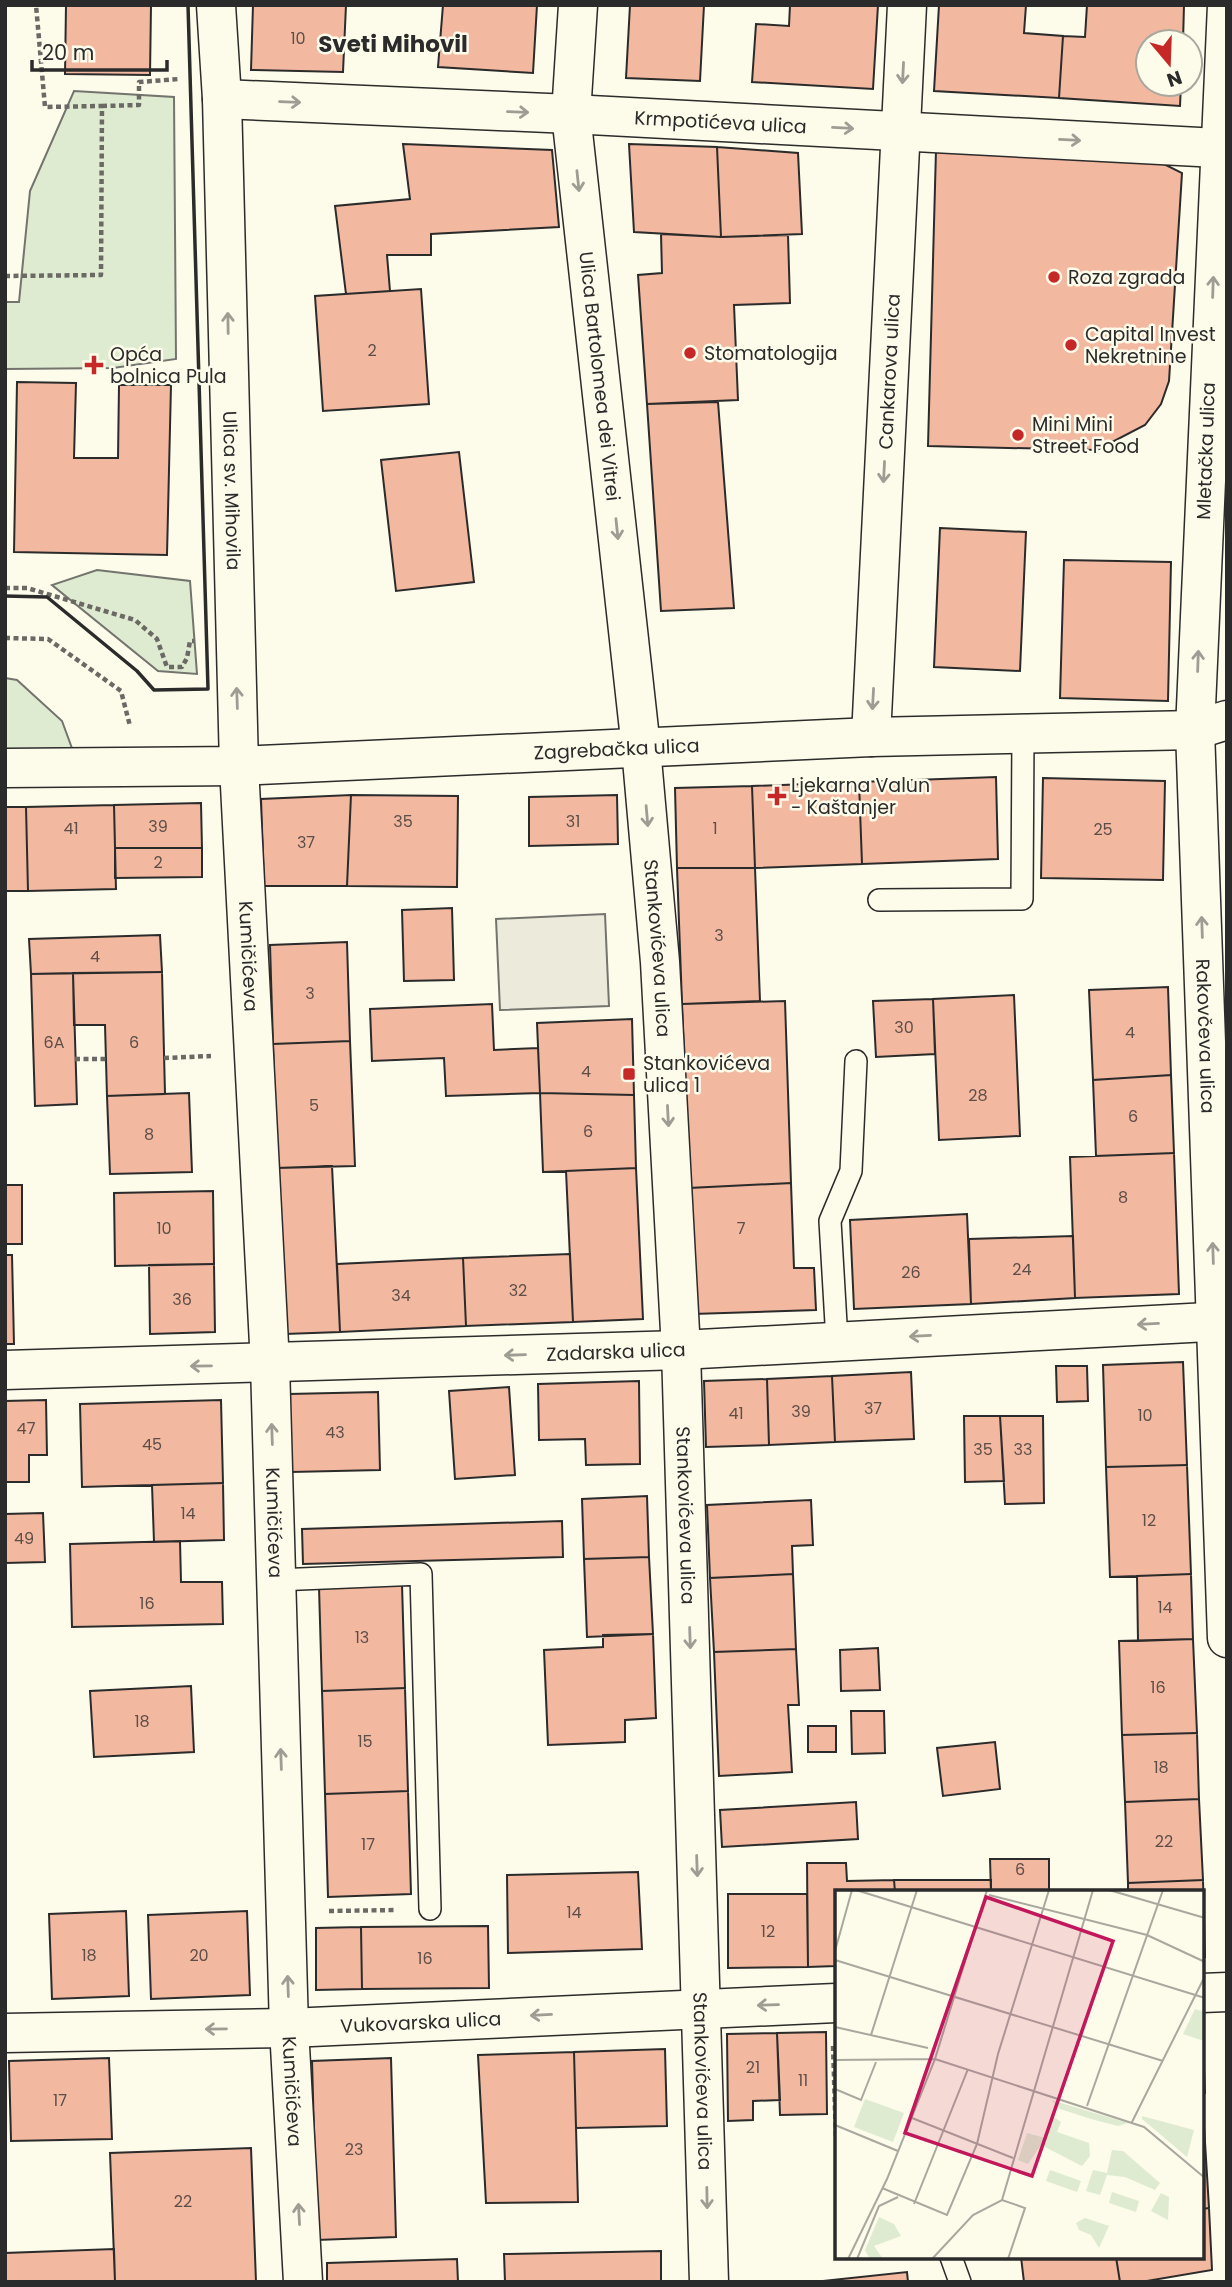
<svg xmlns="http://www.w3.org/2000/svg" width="1232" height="2287" viewBox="0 0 1232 2287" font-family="Poppins,sans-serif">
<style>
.green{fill:#deebd1;stroke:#74746e;stroke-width:2}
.parking{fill:#eceadb;stroke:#74746e;stroke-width:2}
.building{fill:#f2b8a0;stroke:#2b2b2b;stroke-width:2}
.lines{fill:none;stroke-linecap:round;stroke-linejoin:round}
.lane-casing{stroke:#2b2b2b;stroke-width:24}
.street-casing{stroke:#2b2b2b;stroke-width:41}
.secondary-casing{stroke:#2b2b2b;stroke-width:41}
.path{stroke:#6a6964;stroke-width:4.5;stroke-dasharray:5 3.5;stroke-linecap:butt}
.lane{stroke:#fdfbea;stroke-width:21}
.street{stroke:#fdfbea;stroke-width:38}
.secondary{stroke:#fdfbea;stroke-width:38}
.wall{stroke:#2b2b2b;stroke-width:3.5}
.oneway{stroke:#9e9d94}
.poi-dot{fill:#c62828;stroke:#fdfbea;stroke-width:2.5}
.labels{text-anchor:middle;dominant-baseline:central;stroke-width:5;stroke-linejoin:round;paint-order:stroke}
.number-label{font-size:16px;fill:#5d4e48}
.street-label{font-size:19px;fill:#2b2b2b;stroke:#fdfbea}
.poi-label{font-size:19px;fill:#2b2b2b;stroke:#fdfbea;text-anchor:start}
.quarter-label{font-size:23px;font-weight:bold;fill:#2b2b2b;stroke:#fdfbea}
.inset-road{fill:none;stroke:#a9a89e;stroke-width:2}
.view{fill:#c2185b;fill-opacity:0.15;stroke:#c2185b;stroke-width:3.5}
.inset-edge{fill:none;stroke:#2b2b2b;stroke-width:3.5}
</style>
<rect width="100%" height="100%" fill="#fdfbea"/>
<path class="green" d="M 74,91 L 174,97 L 176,359 L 113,368 L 5,369 L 5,302 L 19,302 L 30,191 Z
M 97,570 L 190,581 L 197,674 L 158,671 L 52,585 Z
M 5,678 L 17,680 L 62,721 L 73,751 L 5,751 Z"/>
<path class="parking" d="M 605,914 L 609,1006 L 500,1010 L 496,919 Z"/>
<path class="building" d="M 66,5 L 151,5 L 150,75 L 65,74 Z
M 253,5 L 346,5 L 343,72 L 251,70 Z
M 443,5 L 537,5 L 533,73 L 438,67 Z
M 630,5 L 704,5 L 700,81 L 626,78 Z
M 790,5 L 878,5 L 873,89 L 752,82 L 756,24 L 789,26 Z
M 939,5 L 1026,5 L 1024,33 L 1063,36 L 1059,98 L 934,91 Z
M 1087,5 L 1184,5 L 1183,42 L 1148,42 L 1148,84 L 1181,84 L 1180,106 L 1059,98 L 1063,36 L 1085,37 Z
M 403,144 L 552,150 L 559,227 L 431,234 L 431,255 L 387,255 L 390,291 L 346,294 L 335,206 L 410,199 Z
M 629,144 L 717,147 L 721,237 L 634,232 Z
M 717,147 L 798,153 L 802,234 L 721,237 Z
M 936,150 L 1154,159 L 1182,173 L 1169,381 L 1161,404 L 1145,425 L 1097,450 L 928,446 Z
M 661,234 L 721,237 L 788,235 L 790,303 L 734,305 L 738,400 L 647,404 L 638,275 L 662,273 Z
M 421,289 L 429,404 L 323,411 L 315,296 Z
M 17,382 L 76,383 L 74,458 L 118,458 L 119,385 L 171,385 L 167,555 L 14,552 Z
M 718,402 L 734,608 L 661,611 L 647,404 Z
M 459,452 L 474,582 L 396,591 L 381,460 Z
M 940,528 L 1026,532 L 1020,671 L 934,667 Z
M 1064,560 L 1171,562 L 1168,701 L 1060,698 Z
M 996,777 L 998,859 L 862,864 L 859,782 Z
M 1043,778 L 1165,781 L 1163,880 L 1041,878 Z
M 859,782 L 862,864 L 755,868 L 752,786 Z
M 752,786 L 755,868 L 677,868 L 675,788 Z
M 351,795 L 347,886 L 264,886 L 261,799 Z
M 351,795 L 458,796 L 457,887 L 347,886 Z
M 617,795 L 618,844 L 529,846 L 529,797 Z
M 201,803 L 202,848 L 115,848 L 114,805 Z
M 114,805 L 116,889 L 28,891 L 26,807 Z
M 5,807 L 26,807 L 28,891 L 5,891 Z
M 115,848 L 202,848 L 202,877 L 115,878 Z
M 677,868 L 755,868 L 760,1001 L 682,1004 Z
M 452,908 L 454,980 L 404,981 L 402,910 Z
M 160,935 L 162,972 L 31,974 L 29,939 Z
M 347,942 L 350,1041 L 273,1044 L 270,945 Z
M 162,972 L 165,1094 L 107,1096 L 105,1025 L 74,1025 L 73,973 Z
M 73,973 L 77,1104 L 35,1106 L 31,974 Z
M 1168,987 L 1171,1075 L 1093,1080 L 1089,990 Z
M 1014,995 L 1020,1136 L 939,1140 L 933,999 Z
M 933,999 L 935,1054 L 876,1057 L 873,1001 Z
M 785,1001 L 791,1183 L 689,1188 L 682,1004 Z
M 492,1004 L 494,1050 L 538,1048 L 540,1093 L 446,1096 L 444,1058 L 372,1061 L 370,1009 Z
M 632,1019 L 634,1095 L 540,1093 L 537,1023 Z
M 350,1041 L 355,1166 L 277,1168 L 273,1044 Z
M 1171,1075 L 1174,1153 L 1096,1156 L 1093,1080 Z
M 189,1093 L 192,1172 L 110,1174 L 107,1096 Z
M 540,1093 L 634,1095 L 636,1168 L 543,1172 Z
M 1174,1153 L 1179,1294 L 1075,1298 L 1070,1157 Z
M 332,1166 L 340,1332 L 285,1334 L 277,1168 Z
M 636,1168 L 643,1319 L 573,1322 L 566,1171 Z
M 791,1183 L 794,1268 L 814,1268 L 816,1310 L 693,1314 L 689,1188 Z
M 5,1185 L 22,1185 L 22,1244 L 5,1244 Z
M 213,1191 L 214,1264 L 115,1266 L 114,1193 Z
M 967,1214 L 971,1304 L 854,1309 L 850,1220 Z
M 1073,1236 L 1075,1298 L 971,1304 L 969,1239 Z
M 570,1254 L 573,1322 L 466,1326 L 463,1258 Z
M 5,1255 L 12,1255 L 14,1344 L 5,1344 Z
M 463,1258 L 466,1326 L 340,1332 L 337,1264 Z
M 214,1264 L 215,1332 L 150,1334 L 149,1265 Z
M 1183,1362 L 1187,1465 L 1106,1467 L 1103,1365 Z
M 1056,1366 L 1087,1366 L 1088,1401 L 1057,1402 Z
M 911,1372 L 914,1439 L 835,1442 L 832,1376 Z
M 832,1376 L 835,1442 L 769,1445 L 767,1379 Z
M 767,1379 L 769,1445 L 706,1447 L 704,1381 Z
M 639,1381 L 640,1464 L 586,1465 L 585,1439 L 539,1440 L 538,1384 Z
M 509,1387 L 515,1475 L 455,1479 L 449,1391 Z
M 378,1392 L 380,1470 L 291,1472 L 289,1394 Z
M 46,1400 L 47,1455 L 29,1455 L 29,1482 L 5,1482 L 5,1401 Z
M 221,1400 L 223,1483 L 82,1487 L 80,1404 Z
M 964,1416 L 1000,1416 L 1004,1481 L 965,1482 Z
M 1000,1416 L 1043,1416 L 1044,1503 L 1005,1504 Z
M 1187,1465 L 1191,1574 L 1110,1577 L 1106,1467 Z
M 223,1483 L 224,1540 L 154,1542 L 152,1485 Z
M 647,1496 L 649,1557 L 584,1559 L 582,1499 Z
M 811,1500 L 813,1545 L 792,1546 L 793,1574 L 710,1578 L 707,1505 Z
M 43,1513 L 45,1562 L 5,1563 L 5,1514 Z
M 562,1521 L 563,1557 L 303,1564 L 302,1529 Z
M 180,1541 L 181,1582 L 222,1582 L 223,1624 L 72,1627 L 70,1544 Z
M 649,1557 L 653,1634 L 587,1637 L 584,1559 Z
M 793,1574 L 796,1649 L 714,1652 L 710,1578 Z
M 1191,1574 L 1193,1639 L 1138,1641 L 1137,1576 Z
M 402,1584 L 405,1688 L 322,1691 L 319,1587 Z
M 653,1634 L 656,1718 L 625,1720 L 625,1742 L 548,1745 L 544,1650 L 603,1647 L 603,1635 Z
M 1193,1639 L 1197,1733 L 1122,1735 L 1119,1641 Z
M 878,1648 L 880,1690 L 841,1691 L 840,1650 Z
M 796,1649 L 799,1705 L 788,1705 L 792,1772 L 719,1776 L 714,1652 Z
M 191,1686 L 194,1752 L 94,1757 L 90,1691 Z
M 405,1688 L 408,1791 L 325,1794 L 322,1691 Z
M 851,1711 L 884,1711 L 885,1753 L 852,1754 Z
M 808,1726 L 836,1726 L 836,1752 L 808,1752 Z
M 1197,1733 L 1199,1799 L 1125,1802 L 1122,1735 Z
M 995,1742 L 1000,1789 L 943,1796 L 937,1748 Z
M 408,1791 L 411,1894 L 328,1897 L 325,1794 Z
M 1199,1799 L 1203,1880 L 1128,1883 L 1125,1802 Z
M 856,1802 L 858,1839 L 722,1847 L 720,1810 Z
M 990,1859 L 1049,1859 L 1049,1892 L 991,1892 Z
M 807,1863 L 846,1863 L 847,1881 L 894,1880 L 895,1892 L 836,1892 L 836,1966 L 808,1967 Z
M 638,1872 L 642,1949 L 508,1953 L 507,1875 Z
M 894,1880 L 991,1880 L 991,1892 L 895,1892 Z
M 1203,1880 L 1205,1957 L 1202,1957 L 1202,1892 L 1128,1892 L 1128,1883 Z
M 728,1894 L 807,1894 L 808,1967 L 728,1968 Z
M 126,1911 L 129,1996 L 52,1999 L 49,1914 Z
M 247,1911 L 250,1995 L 151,1999 L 148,1915 Z
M 488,1926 L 489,1988 L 362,1989 L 361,1927 Z
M 361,1927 L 362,1989 L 316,1990 L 316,1928 Z
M 1202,2019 L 1205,2093 L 1202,2093 Z
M 826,2032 L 827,2114 L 780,2115 L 777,2033 Z
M 777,2033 L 780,2100 L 753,2101 L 753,2120 L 728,2121 L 727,2034 Z
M 665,2049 L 667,2126 L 576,2128 L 574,2052 Z
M 574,2052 L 578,2202 L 486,2203 L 478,2055 Z
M 109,2058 L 112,2139 L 11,2141 L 9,2061 Z
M 391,2058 L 396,2237 L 317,2240 L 312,2061 Z
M 1202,2093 L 1209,2208 L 1202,2209 Z
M 251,2148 L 256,2282 L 115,2282 L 110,2153 Z
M 1209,2208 L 1212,2270 L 1141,2282 L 1120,2282 L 1116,2257 L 1202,2257 L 1202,2209 Z
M 114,2249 L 115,2282 L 5,2282 L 5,2253 Z
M 661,2251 L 661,2282 L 505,2282 L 504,2254 Z
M 1021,2257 L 1116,2257 L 1120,2282 L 1024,2282 Z
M 457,2259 L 458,2282 L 327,2282 L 327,2263 Z
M 907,2272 L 908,2282 L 823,2281 Z"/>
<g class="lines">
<defs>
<path id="lane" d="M 879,900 L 1022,899 L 1023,733
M 837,1341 L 830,1221 L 851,1171 L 856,1061
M 276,1580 L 421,1574 L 430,1909
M 951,2257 L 960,2282"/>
<g id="street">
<path id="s1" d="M 216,5 L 222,99 L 239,766 L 270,1364 L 289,2028 L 303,2282"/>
<path id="s2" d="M 222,99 L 571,114 L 1218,148"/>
<path id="s3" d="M 871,737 L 907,5"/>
<path d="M 5,1370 L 681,1350"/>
</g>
<g id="secondary">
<path id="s4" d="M 578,5 L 571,114 L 641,748 L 660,962 L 681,1350 L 709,2282"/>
<path id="s5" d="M 1227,5 L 1195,730 L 1227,1638"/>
<path id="s6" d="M 5,768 L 239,766 L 871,737 L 1195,730 L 1227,720"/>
<path d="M 681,1350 L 1227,1321"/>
<path d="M 1202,1993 L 1227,1992"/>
<path id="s7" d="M 5,2033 L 289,2028 L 836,2003"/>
</g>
</defs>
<use href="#lane" class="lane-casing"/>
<use href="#street" class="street-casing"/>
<use href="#secondary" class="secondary-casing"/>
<path class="path" d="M 102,106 L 139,105 L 139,82 L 179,79
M 5,276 L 101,275 L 102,106 L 45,107 L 36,5
M 5,588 L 27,588 L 135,620 L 157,639 L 167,667 L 182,667 L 187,658 L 190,641 L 194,641
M 5,638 L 48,639 L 121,691 L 130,726
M 164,1058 L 211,1056
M 75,1059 L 106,1059
M 329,1911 L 397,1910
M 833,2046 L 836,2140"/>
<use href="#lane" class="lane"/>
<use href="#street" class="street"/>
<use href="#secondary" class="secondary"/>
<path class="wall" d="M 5,596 L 47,597 L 137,671 L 154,690 L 208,689 L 188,5"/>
</g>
<defs><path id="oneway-shaft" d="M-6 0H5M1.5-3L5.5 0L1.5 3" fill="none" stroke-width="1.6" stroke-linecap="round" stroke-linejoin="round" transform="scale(1.75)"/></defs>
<g class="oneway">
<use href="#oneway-shaft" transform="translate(903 73) rotate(93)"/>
<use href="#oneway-shaft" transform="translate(290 102) rotate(2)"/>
<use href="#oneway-shaft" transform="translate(518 112) rotate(2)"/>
<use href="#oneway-shaft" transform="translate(843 128) rotate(3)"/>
<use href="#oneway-shaft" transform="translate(1070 140) rotate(3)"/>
<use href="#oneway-shaft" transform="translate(578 181) rotate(84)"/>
<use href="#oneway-shaft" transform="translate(1213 287) rotate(-88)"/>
<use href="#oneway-shaft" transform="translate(228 323) rotate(-91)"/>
<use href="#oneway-shaft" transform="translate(884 472) rotate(93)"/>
<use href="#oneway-shaft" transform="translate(617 529) rotate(84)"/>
<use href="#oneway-shaft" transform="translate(1198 661) rotate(-88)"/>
<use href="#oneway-shaft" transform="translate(237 698) rotate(-92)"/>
<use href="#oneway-shaft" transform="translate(873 699) rotate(93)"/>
<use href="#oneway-shaft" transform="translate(647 816) rotate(85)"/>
<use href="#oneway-shaft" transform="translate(1202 927) rotate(-92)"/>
<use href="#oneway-shaft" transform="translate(668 1116) rotate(87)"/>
<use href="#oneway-shaft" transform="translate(1213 1253) rotate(-92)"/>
<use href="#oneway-shaft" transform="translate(1148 1324) rotate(177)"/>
<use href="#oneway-shaft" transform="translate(920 1336) rotate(177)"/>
<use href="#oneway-shaft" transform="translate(515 1355) rotate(178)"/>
<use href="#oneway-shaft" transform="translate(201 1366) rotate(179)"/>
<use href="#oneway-shaft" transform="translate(272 1434) rotate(-92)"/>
<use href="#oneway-shaft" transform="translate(690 1638) rotate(88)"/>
<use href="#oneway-shaft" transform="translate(281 1759) rotate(-92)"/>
<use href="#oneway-shaft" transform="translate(697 1866) rotate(88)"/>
<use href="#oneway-shaft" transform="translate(288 1986) rotate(-92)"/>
<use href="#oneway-shaft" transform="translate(768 2005) rotate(178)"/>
<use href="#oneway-shaft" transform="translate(541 2015) rotate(177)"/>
<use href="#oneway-shaft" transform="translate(216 2029) rotate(179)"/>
<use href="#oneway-shaft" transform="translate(707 2198) rotate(89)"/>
<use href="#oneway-shaft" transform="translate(299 2214) rotate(-93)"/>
</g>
<g class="poi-dot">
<circle cx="1054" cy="277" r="7"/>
<circle cx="1071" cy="345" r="7"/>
<circle cx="690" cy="353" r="7"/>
<path d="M90.5 354.5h7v7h7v7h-7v7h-7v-7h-7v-7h7z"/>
<circle cx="1018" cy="435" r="7"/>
<path d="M773.5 785.5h7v7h7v7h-7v7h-7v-7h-7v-7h7z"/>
<rect x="622" y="1067" width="14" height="14" rx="3.5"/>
</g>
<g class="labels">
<g class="number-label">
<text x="298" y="38">10</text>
<text x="372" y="350">2</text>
<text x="403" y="821">35</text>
<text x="573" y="821">31</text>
<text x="158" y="826">39</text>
<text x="71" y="828">41</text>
<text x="715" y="828">1</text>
<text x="1103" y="829">25</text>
<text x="306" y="842">37</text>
<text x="158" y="862">2</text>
<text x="719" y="935">3</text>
<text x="95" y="956">4</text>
<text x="310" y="993">3</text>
<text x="904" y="1027">30</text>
<text x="1130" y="1032">4</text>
<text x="54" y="1042">6A</text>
<text x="134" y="1042">6</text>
<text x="586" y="1071">4</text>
<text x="978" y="1095">28</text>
<text x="314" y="1105">5</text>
<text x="1133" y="1116">6</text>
<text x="588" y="1131">6</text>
<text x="149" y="1134">8</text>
<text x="1123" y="1197">8</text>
<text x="164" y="1228">10</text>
<text x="741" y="1228">7</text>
<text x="1022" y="1269">24</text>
<text x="911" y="1272">26</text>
<text x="518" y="1290">32</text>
<text x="401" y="1295">34</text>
<text x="182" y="1299">36</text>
<text x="873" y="1408">37</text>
<text x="801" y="1411">39</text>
<text x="736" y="1413">41</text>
<text x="1145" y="1415">10</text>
<text x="26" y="1428">47</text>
<text x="335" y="1432">43</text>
<text x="152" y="1444">45</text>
<text x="983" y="1449">35</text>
<text x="1023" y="1449">33</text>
<text x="188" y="1513">14</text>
<text x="1149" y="1520">12</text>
<text x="24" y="1538">49</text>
<text x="147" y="1603">16</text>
<text x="1165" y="1607">14</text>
<text x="362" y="1637">13</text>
<text x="1158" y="1687">16</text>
<text x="142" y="1721">18</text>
<text x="365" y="1741">15</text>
<text x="1161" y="1767">18</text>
<text x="1164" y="1841">22</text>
<text x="368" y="1844">17</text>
<text x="1020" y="1869">6</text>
<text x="574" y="1912">14</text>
<text x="768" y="1931">12</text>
<text x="89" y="1955">18</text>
<text x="199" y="1955">20</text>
<text x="425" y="1958">16</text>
<text x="753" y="2067">21</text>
<text x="803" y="2080">11</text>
<text x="60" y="2100">17</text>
<text x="354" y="2149">23</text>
<text x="183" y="2201">22</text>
</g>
<g class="street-label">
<text stroke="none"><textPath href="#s2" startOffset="499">Krmpotićeva ulica</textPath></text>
<text stroke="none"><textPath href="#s3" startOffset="366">Cankarova ulica</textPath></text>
<text stroke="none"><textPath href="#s4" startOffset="373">Ulica Bartolomea dei Vitrei</textPath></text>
<text transform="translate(1206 451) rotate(-88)">Mletačka ulica</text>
<text stroke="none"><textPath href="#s1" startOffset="486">Ulica sv. Mihovila</textPath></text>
<text stroke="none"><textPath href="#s6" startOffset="612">Zagrebačka ulica</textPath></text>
<text stroke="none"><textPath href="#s4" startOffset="948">Stankovićeva ulica</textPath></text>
<text stroke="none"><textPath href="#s1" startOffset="952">Kumičićeva</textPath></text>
<text stroke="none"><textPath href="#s5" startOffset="1032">Rakovčeva ulica</textPath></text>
<text transform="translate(616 1352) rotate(-2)">Zadarska ulica</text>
<text stroke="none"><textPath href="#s4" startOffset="1516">Stankovićeva ulica</textPath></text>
<text stroke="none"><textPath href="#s1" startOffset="1519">Kumičićeva</textPath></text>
<text stroke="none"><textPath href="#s7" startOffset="416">Vukovarska ulica</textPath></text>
<text stroke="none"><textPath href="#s4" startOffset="2082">Stankovićeva ulica</textPath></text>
<text stroke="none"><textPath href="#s1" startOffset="2088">Kumičićeva</textPath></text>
</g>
<g class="poi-label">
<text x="1068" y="277">Roza zgrada</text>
<text x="1085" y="334">Capital Invest<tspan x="1085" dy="22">Nekretnine</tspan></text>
<text x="704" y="353">Stomatologija</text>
<text x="110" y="354">Opća<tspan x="110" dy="22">bolnica Pula</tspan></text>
<text x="1032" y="424">Mini Mini<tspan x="1032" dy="22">Street Food</tspan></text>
<text x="791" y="785">Ljekarna Valun<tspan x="791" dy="22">- Kaštanjer</tspan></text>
<text x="643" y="1063">Stankovićeva<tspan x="643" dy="22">ulica 1</tspan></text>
</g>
<g class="quarter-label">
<text x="393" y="44">Sveti Mihovil</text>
</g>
</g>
<g transform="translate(835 1890)">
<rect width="369" height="369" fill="#fdfbea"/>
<path d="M 360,119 L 369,122 L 369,151 L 348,144 ZM 30,209 L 69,223 L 58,252 L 19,237 ZM 216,210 L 293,233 L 283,236 L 256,229 L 225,219 ZM 307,226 L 359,240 L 352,267 L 307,229 ZM 219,227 L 226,232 L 222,242 L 254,253 L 255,266 L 247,276 L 206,255 L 193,274 L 183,270 L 192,243 L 210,248 ZM 277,260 L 288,261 L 325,293 L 320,300 L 290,287 L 272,285 L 265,305 L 251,301 L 258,280 L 272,283 ZM 215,280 L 246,291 L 242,302 L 211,291 ZM 277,302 L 304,311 L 301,322 L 274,313 ZM 326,303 L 334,307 L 333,330 L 316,321 ZM 44,327 L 59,334 L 66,346 L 39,356 L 48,369 L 35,369 L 30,360 ZM 250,328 L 274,336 L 264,358 L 256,345 L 244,340 L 241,333 Z" fill="#deebd1"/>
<path class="inset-road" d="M 21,0 L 370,108M 274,0 L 370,28M 154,5 L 312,45 L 370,72M 0,61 L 17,0M 0,70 L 328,171M 0,137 L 93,158M 36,145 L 82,0M 100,169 L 309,237 L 370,288M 0,170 L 100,169M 0,199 L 26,210 L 41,172M 252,216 L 328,0M 77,228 L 178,268M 297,232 L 370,86M 0,235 L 63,261M 47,298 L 112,325 L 142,254 L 163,164 L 214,0M 167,310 L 258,0M 79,314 L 133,179M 13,369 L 52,289 L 100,169 L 152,0M 22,369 L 44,316 L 63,307M 97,369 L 138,325 L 167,310 L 190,318 L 173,369"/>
<path class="view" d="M 151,7 L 278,51 L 197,286 L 70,243 Z"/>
<rect width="369" height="369" class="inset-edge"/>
</g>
<rect width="1232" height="2287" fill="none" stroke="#2b2b2b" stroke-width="14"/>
<g transform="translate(1169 63) rotate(161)"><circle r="33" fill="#fdfbea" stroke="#a9a89e" stroke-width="2"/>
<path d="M0-5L12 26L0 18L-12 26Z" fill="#c62828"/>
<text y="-10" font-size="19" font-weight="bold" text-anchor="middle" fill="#2b2b2b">N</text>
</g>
<path d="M32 60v10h135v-10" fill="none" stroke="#2b2b2b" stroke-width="3.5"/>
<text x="42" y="60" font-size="21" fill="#2b2b2b" stroke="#fdfbea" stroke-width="5" paint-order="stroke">20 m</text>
</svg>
